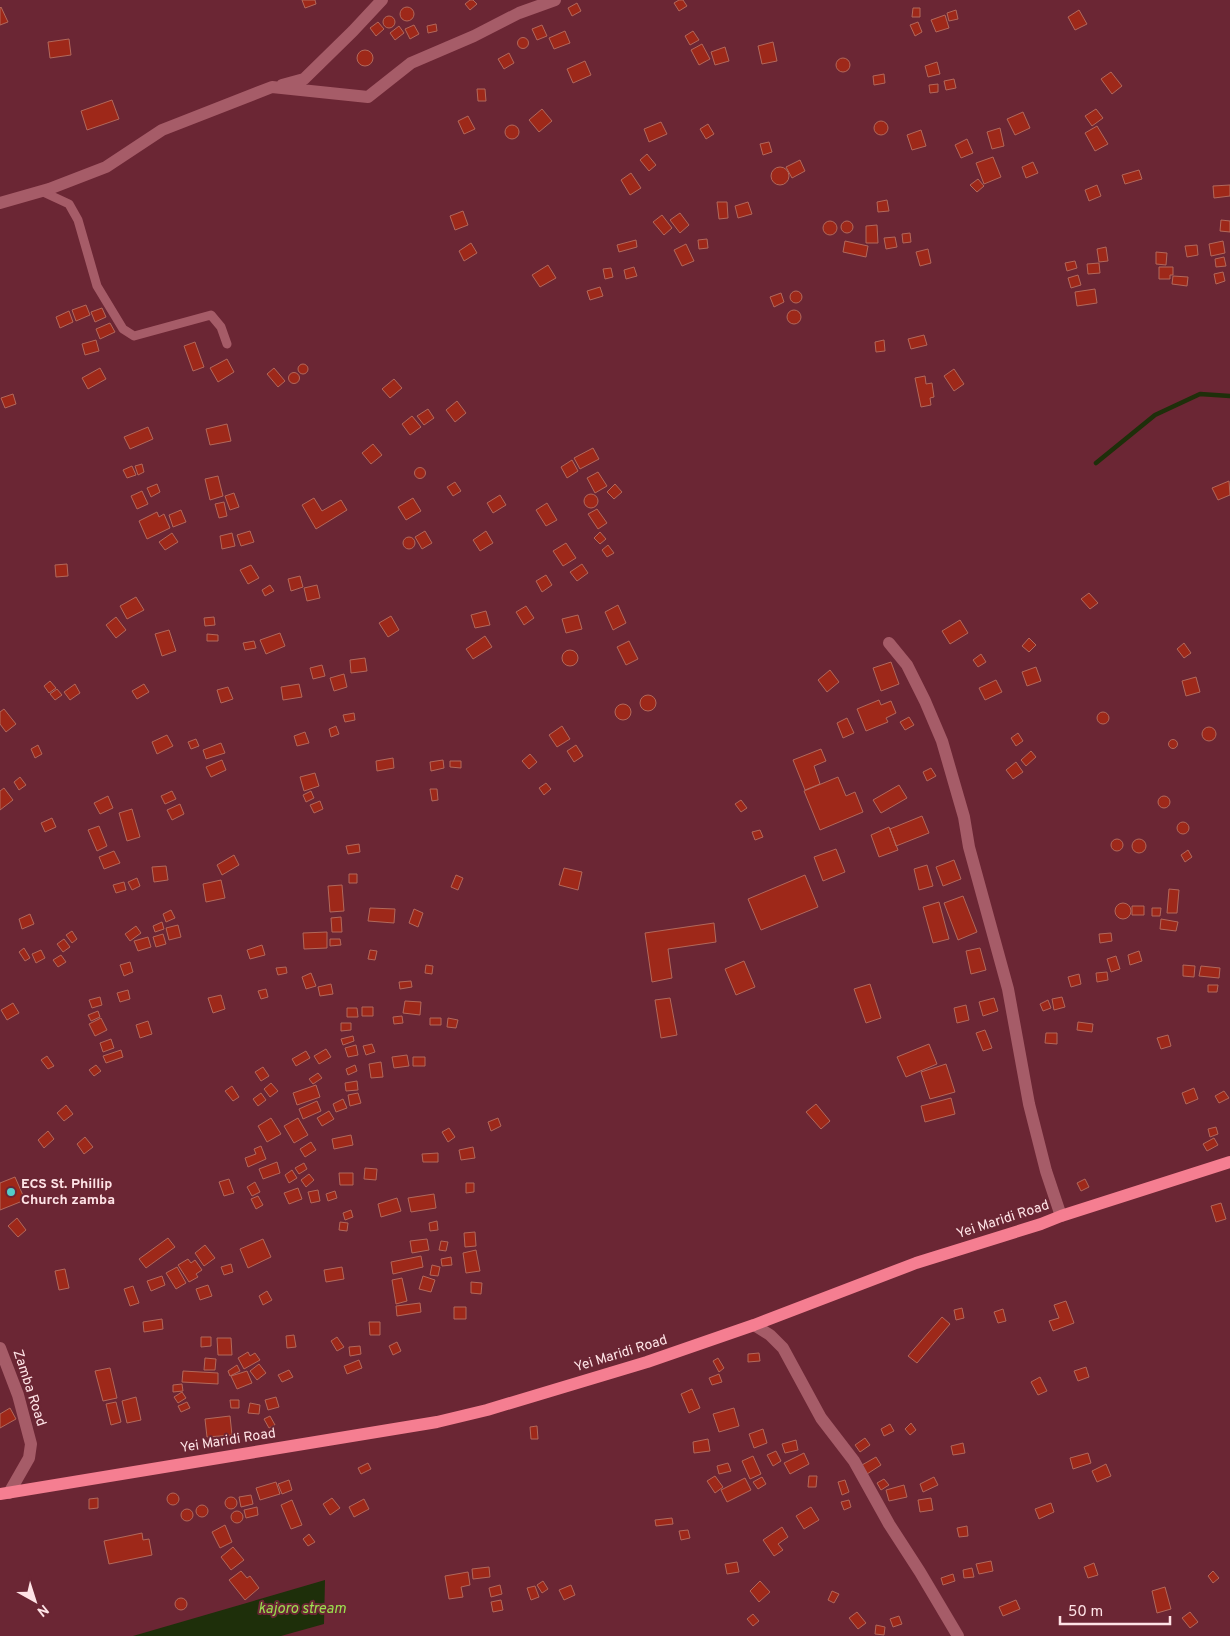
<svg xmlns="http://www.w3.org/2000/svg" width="1230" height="1636" viewBox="0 0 1230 1636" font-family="Overpass,sans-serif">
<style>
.water{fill:#1e2f0a}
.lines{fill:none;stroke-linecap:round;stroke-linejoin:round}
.stream{stroke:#1e2f0a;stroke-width:4.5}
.building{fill:#9e2819;stroke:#b2685b}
.service{stroke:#a65c68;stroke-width:9}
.minor{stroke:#a65c68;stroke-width:12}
.primary{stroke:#f57e91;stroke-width:12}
.poi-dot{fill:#54cdc8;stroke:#6b2634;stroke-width:2}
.labels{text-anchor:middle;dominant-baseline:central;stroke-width:4;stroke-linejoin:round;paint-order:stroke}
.poi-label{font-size:14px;font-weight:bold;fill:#fee3e6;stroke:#6b2634;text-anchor:start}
.street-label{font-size:14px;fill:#fee3e6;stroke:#6b2634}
.water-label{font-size:15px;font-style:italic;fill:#9bdf4f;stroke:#6b2634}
</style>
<rect width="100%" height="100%" fill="#6b2634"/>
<path class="water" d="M 325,1580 L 324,1624 L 281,1636 L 133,1636 Z"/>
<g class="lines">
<path class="stream" d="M 1096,463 L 1155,415 L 1200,394 L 1230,396"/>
</g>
<path class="building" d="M 302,0 L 315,0 L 316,4 L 305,8 Z
M 470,0 L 473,0 L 477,4 L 470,10 L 465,4 Z
M 679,0 L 683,0 L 687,6 L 679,11 L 674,3 Z
M 577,3 L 581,11 L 572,16 L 568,8 Z
M 1,7 L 8,22 L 0,25 L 0,8 Z
M400 14a7 7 0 1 1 14 0a7 7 0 1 1-14 0Z
M 913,8 L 920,8 L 920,17 L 912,17 Z
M 956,10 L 958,19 L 949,21 L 947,13 Z
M 1079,10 L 1087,24 L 1075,30 L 1068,17 Z
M 945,15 L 949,28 L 936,32 L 931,20 Z
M383 22a6 6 0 1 1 12 0a6 6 0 1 1-12 0Z
M 378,22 L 384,29 L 376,36 L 370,28 Z
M 918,22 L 922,32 L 915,36 L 910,25 Z
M 436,24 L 437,31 L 428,33 L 427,26 Z
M 414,25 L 419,34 L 410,39 L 405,29 Z
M 542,25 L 547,36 L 537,40 L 532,29 Z
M 399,26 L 404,33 L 395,40 L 390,33 Z
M 565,31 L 570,43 L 554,49 L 549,38 Z
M 693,31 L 699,40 L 690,45 L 685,36 Z
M517.5 43a5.5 5.5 0 1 1 11 0a5.5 5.5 0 1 1-11 0Z
M 69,39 L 71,55 L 50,58 L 48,42 Z
M 773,42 L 777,61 L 762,64 L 758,46 Z
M 702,44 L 710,59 L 699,65 L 691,50 Z
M 725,47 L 729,61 L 715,65 L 711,52 Z
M357 58a8 8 0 1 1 16 0a8 8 0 1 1-16 0Z
M 509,53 L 514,63 L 504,69 L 498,59 Z
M836 65a7 7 0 1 1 14 0a7 7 0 1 1-14 0Z
M 585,61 L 591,75 L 573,83 L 567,69 Z
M 937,62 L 940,74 L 928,77 L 925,66 Z
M 1111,72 L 1122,86 L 1112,94 L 1101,79 Z
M 884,74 L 885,83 L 874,85 L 873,76 Z
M 954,79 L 956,88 L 946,90 L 944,81 Z
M 938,84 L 938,92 L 930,93 L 929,85 Z
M 477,89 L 485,89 L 486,101 L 478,101 Z
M 112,100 L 119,119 L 87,130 L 81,111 Z
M 542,109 L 552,121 L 539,132 L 529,120 Z
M 1096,109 L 1103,118 L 1092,126 L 1085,116 Z
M 1023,112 L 1030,128 L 1015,135 L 1007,119 Z
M 468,116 L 475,129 L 464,134 L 458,121 Z
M874 128a7 7 0 1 1 14 0a7 7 0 1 1-14 0Z
M 661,122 L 667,134 L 649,142 L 644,129 Z
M 708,124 L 714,134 L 706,139 L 700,129 Z
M505 132a7 7 0 1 1 14 0a7 7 0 1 1-14 0Z
M 1097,126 L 1108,144 L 1095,151 L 1085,133 Z
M 1000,128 L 1004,146 L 992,149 L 987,132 Z
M 921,130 L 926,146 L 912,150 L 907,135 Z
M 967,139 L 973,153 L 961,158 L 955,145 Z
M 769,142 L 772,152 L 763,155 L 760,144 Z
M 647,154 L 656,165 L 649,171 L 640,160 Z
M 993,157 L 1001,177 L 984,184 L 976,163 Z
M 800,160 L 805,171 L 792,178 L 786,167 Z
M 1033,162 L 1038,173 L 1026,178 L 1022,167 Z
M771 176a9 9 0 1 1 18 0a9 9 0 1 1-18 0Z
M 1139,170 L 1142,179 L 1125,184 L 1122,175 Z
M 631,173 L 641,188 L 630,195 L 621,180 Z
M 978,179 L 984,186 L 977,192 L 970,185 Z
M 1097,185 L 1101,196 L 1089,201 L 1085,190 Z
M 1230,185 L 1230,196 L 1214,198 L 1213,186 Z
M 887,200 L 889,211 L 878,212 L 877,202 Z
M 717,202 L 727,202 L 728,218 L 719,219 Z
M 748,202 L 752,214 L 738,218 L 735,206 Z
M 463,211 L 468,225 L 455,230 L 450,216 Z
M 680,213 L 689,225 L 680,233 L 670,220 Z
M 662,215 L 672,228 L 664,235 L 653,222 Z
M 1221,220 L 1230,221 L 1230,232 L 1220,231 Z
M823 228a7 7 0 1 1 14 0a7 7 0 1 1-14 0Z
M841 227a6 6 0 1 1 12 0a6 6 0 1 1-12 0Z
M 877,225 L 878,243 L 866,243 L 866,226 Z
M 910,233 L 911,242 L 903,243 L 902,234 Z
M 895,237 L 897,247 L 886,249 L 884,238 Z
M 707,239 L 708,248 L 699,249 L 698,240 Z
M 636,240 L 637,247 L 619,252 L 617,245 Z
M 845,241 L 868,246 L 866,257 L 843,252 Z
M 1223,241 L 1225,253 L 1211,256 L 1209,244 Z
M 471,243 L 477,253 L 464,261 L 459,251 Z
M 686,244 L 694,261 L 682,266 L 674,250 Z
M 1197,245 L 1198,255 L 1187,257 L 1185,246 Z
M 1106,247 L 1108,261 L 1099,262 L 1097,249 Z
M 928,249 L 931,263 L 920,266 L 916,252 Z
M 1156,252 L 1167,253 L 1166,265 L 1156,264 Z
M 1224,257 L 1226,266 L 1216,267 L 1215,259 Z
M 1075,261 L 1077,268 L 1067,271 L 1065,263 Z
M 1099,263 L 1100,273 L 1088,274 L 1087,264 Z
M 548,265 L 556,278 L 540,287 L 532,275 Z
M 634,267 L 637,276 L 626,279 L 624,270 Z
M 1159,267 L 1173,267 L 1173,275 L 1170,275 L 1170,279 L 1159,279 Z
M 611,268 L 613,277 L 605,279 L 603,269 Z
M 1223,272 L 1225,281 L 1216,284 L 1214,274 Z
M 1078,275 L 1081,285 L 1071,288 L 1068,278 Z
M 1173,276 L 1188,277 L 1187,286 L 1172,284 Z
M 600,287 L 603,296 L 590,300 L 587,291 Z
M 1095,289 L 1097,303 L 1077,306 L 1075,292 Z
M790 297a6 6 0 1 1 12 0a6 6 0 1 1-12 0Z
M 781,293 L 784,302 L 774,307 L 770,297 Z
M 86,305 L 90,315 L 76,321 L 72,310 Z
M 102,308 L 106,317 L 95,322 L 91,312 Z
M787 317a7 7 0 1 1 14 0a7 7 0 1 1-14 0Z
M 69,311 L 73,322 L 60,328 L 56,317 Z
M 110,323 L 115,332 L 100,339 L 96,329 Z
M 924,335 L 927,345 L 911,349 L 908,339 Z
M 96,340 L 99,351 L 85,355 L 82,344 Z
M 884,340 L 885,351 L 876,352 L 875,342 Z
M 195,342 L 204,367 L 193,371 L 184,346 Z
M 227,359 L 234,372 L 218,382 L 210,368 Z
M298 369a5 5 0 1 1 10 0a5 5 0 1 1-10 0Z
M 100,368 L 106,379 L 88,389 L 82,378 Z
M 274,368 L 285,381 L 278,387 L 267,374 Z
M 954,369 L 964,384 L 954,391 L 944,376 Z
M288.5 378a5.5 5.5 0 1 1 11 0a5.5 5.5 0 1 1-11 0Z
M 925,376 L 926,384 L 932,383 L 934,397 L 930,398 L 931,405 L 921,407 L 915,378 Z
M 394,379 L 402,388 L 390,398 L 382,389 Z
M 13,394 L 16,404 L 5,408 L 1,398 Z
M 457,401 L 466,413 L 455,422 L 446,410 Z
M 428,409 L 434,418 L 424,425 L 417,416 Z
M 412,416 L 421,427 L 410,435 L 402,424 Z
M 227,424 L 231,441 L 210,445 L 206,429 Z
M 148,427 L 153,439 L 130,449 L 124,437 Z
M 373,444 L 382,455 L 371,464 L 362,453 Z
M 593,448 L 599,459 L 580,469 L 574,458 Z
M 572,460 L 578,471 L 567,478 L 561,467 Z
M 142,464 L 144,472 L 138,475 L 135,466 Z
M 132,466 L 136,475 L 127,478 L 123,470 Z
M414.5 473a5.5 5.5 0 1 1 11 0a5.5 5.5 0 1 1-11 0Z
M 598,472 L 607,486 L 595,493 L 587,478 Z
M 218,476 L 223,496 L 210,500 L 205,479 Z
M 1229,481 L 1230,495 L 1218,500 L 1212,488 Z
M 455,482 L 461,491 L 453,496 L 447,487 Z
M 157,484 L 160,492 L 151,497 L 147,488 Z
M 615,484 L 622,492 L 614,499 L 607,492 Z
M 142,491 L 148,504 L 137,509 L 131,496 Z
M 234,493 L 239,507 L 230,510 L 225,496 Z
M584 501a7 7 0 1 1 14 0a7 7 0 1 1-14 0Z
M 500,495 L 506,505 L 493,513 L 487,503 Z
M 314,498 L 322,511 L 341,500 L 347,510 L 316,529 L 302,505 Z
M 413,498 L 421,511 L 406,520 L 398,507 Z
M 224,502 L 227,516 L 219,518 L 215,504 Z
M 547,503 L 557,520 L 546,526 L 536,510 Z
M 597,509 L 607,523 L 598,529 L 588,514 Z
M 181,510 L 186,522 L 173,527 L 169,515 Z
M 157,512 L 159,517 L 164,514 L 170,528 L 147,539 L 139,521 Z
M 250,531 L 254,542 L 241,546 L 237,535 Z
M 425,531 L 432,543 L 422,549 L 415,537 Z
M 486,531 L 493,543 L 480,551 L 473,540 Z
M 600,532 L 606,539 L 600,544 L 594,538 Z
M 172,533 L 178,542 L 165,550 L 159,542 Z
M 232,533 L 235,546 L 222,549 L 220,536 Z
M403 543a6 6 0 1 1 12 0a6 6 0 1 1-12 0Z
M 566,543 L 576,558 L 563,566 L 553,551 Z
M 608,545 L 614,553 L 607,557 L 602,550 Z
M 67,564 L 68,576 L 56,577 L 55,565 Z
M 582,564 L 588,573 L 577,581 L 570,572 Z
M 251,565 L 259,578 L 248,584 L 240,570 Z
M 546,575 L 552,585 L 542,592 L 536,581 Z
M 300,576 L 303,587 L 291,591 L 288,579 Z
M 270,585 L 274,591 L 265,596 L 262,590 Z
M 317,585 L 320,598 L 307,601 L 304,588 Z
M 1089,593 L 1098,603 L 1090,609 L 1081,599 Z
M 136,597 L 144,610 L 127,619 L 120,606 Z
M 618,605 L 626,623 L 613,630 L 605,612 Z
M 526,606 L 534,618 L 524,625 L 516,612 Z
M 486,611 L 490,625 L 475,628 L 471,615 Z
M 578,615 L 582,629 L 566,633 L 562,619 Z
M 391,616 L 399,630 L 388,637 L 379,623 Z
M 116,617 L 126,630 L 116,638 L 106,625 Z
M 214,617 L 215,625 L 205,626 L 204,618 Z
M 960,620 L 968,633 L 950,644 L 942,631 Z
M 169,630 L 176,651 L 162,656 L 155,634 Z
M 280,633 L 285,646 L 266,654 L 260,640 Z
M 207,634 L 218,635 L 218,641 L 207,641 Z
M 485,636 L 492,647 L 473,659 L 466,649 Z
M 1029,638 L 1036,645 L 1029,652 L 1022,646 Z
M 254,641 L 256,648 L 245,650 L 243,643 Z
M 629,641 L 638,659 L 626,665 L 617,647 Z
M 1184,643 L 1191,653 L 1184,658 L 1177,649 Z
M562 658a8 8 0 1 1 16 0a8 8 0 1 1-16 0Z
M 981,654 L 986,662 L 978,667 L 973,660 Z
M 365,658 L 367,671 L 351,673 L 350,660 Z
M 891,662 L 899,684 L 881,691 L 873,668 Z
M 322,665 L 325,676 L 313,679 L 310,668 Z
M 1036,667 L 1041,681 L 1027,686 L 1022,672 Z
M 830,670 L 839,682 L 827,692 L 818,680 Z
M 344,674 L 347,687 L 334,691 L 330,678 Z
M 1196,677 L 1200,692 L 1186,696 L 1182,681 Z
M 996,680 L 1002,692 L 985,700 L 979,688 Z
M 50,681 L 56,688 L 49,693 L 44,686 Z
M 75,684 L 80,693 L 70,700 L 64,692 Z
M 144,684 L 149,692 L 137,699 L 132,691 Z
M 299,684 L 302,697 L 283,700 L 281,687 Z
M 228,687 L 233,699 L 221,703 L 217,690 Z
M 57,689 L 62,695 L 55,700 L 50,694 Z
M640 703a8 8 0 1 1 16 0a8 8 0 1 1-16 0Z
M 879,700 L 881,705 L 891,701 L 896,713 L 886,718 L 888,722 L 866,731 L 857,709 Z
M615 712a8 8 0 1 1 16 0a8 8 0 1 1-16 0Z
M 4,709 L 16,724 L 6,732 L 0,724 L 0,712 Z
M1097 718a6 6 0 1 1 12 0a6 6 0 1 1-12 0Z
M 354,713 L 355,720 L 345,722 L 343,715 Z
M 909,717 L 914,725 L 905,730 L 900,722 Z
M 847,718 L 854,733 L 843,738 L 837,723 Z
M 336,726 L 339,734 L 331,737 L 329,729 Z
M 562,726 L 570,739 L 557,747 L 549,735 Z
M1202 734a7 7 0 1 1 14 0a7 7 0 1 1-14 0Z
M 305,732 L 309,743 L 297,746 L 294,736 Z
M 1018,733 L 1023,741 L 1016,746 L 1011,738 Z
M 167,735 L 173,746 L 157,754 L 152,742 Z
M 196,739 L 199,746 L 191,749 L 188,742 Z
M1168.5 744a4.5 4.5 0 1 1 9 0a4.5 4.5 0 1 1-9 0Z
M 221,743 L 225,753 L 206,759 L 203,750 Z
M 38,745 L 42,754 L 35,758 L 31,749 Z
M 576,745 L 583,756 L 574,762 L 567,751 Z
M 821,749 L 826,761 L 814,766 L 820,784 L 805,790 L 793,760 Z
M 1031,751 L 1036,757 L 1026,766 L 1021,760 Z
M 530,754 L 537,762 L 529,769 L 522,761 Z
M 393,758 L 394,768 L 377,771 L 376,761 Z
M 222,760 L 226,770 L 211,777 L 206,767 Z
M 443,760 L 444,768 L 431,771 L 430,762 Z
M 450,761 L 461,761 L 461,768 L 450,767 Z
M 1016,762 L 1023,772 L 1013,779 L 1006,770 Z
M 931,768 L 936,776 L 927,781 L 923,772 Z
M 315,773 L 319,786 L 304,791 L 300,777 Z
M 20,777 L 26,785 L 19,790 L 14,782 Z
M 838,777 L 846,796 L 855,792 L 863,812 L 820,830 L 804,791 Z
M 546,783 L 551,789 L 544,795 L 539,788 Z
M 899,785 L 907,798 L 881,813 L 873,800 Z
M 4,788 L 13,800 L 0,810 L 0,791 Z
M 430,789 L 437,789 L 438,800 L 432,801 Z
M 172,791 L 176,799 L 165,804 L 161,796 Z
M 311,791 L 314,798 L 306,802 L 303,795 Z
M1158 802a6 6 0 1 1 12 0a6 6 0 1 1-12 0Z
M 108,796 L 113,808 L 100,814 L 94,803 Z
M 741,800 L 747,808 L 741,812 L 735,804 Z
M 320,801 L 323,809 L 314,813 L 310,805 Z
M 180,804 L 184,814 L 172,820 L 167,810 Z
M 132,809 L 140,837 L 127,841 L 119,813 Z
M 922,816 L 929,833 L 896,846 L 890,829 Z
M 52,818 L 56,827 L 45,832 L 41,823 Z
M1177 828a6 6 0 1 1 12 0a6 6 0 1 1-12 0Z
M 99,826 L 107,846 L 97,851 L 88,830 Z
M 889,827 L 898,850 L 879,857 L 871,835 Z
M 760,830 L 763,837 L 755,840 L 752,832 Z
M1111 845a6 6 0 1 1 12 0a6 6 0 1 1-12 0Z
M1132 846a7 7 0 1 1 14 0a7 7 0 1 1-14 0Z
M 359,844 L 360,852 L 348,854 L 346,846 Z
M 836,849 L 845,872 L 823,881 L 814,857 Z
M 1188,850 L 1192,857 L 1185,862 L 1181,855 Z
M 114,851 L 120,863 L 104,869 L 99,857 Z
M 234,855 L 239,865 L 222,875 L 217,865 Z
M 954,860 L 961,879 L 943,886 L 936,867 Z
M 927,865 L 933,886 L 919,890 L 914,869 Z
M 166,866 L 168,880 L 154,882 L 152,867 Z
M 564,868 L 582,872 L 578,890 L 559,885 Z
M 349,874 L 357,874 L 357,883 L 349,883 Z
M 456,875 L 463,878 L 458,890 L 451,887 Z
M 805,875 L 818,907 L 761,930 L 748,899 Z
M 137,878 L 140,886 L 132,890 L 128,882 Z
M 221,880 L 225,898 L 206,902 L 203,884 Z
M 124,882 L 126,890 L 116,893 L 113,885 Z
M 342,885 L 344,911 L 330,912 L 328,886 Z
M 1169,889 L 1179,890 L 1177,913 L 1167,913 Z
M 963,896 L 977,932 L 958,940 L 944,903 Z
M 939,902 L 949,939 L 933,943 L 923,907 Z
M1115 911a8 8 0 1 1 16 0a8 8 0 1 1-16 0Z
M 1132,906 L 1144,906 L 1144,915 L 1132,915 Z
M 370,908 L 395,909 L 394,923 L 368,921 Z
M 1152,908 L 1161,908 L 1160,916 L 1152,916 Z
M 414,909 L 423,913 L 418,927 L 409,923 Z
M 171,910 L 175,918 L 166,922 L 163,914 Z
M 30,914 L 34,924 L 22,929 L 19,919 Z
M 341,917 L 342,932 L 332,932 L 331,918 Z
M 1161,919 L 1178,922 L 1176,931 L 1160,929 Z
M 162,922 L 164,929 L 155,932 L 153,926 Z
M 714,923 L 716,942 L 668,949 L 672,978 L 652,982 L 645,933 Z
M 178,925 L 181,937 L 169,940 L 166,928 Z
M 136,926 L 141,933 L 130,941 L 125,934 Z
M 72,931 L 77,939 L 72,943 L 66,935 Z
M 327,932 L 327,948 L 304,949 L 303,933 Z
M 1111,933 L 1112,941 L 1100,943 L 1099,934 Z
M 163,934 L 166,944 L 156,947 L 153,937 Z
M 148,937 L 151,947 L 138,951 L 134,941 Z
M 64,939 L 70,947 L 63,952 L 57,944 Z
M 330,939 L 340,939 L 341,945 L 330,946 Z
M 262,945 L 265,955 L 250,959 L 247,950 Z
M 24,948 L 30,958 L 25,961 L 19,952 Z
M 980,948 L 986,970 L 971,974 L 966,951 Z
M 41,950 L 45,958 L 36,963 L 32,954 Z
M 370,950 L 377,951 L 375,960 L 368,959 Z
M 1139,951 L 1142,961 L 1130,965 L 1128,955 Z
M 61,955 L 66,962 L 58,967 L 53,960 Z
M 1116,956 L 1120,969 L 1111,972 L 1107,959 Z
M 744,961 L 755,987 L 736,995 L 725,969 Z
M 130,962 L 133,972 L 124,976 L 120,965 Z
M 426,965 L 433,966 L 432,974 L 425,973 Z
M 1183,965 L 1195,966 L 1194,977 L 1183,976 Z
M 1201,966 L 1220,968 L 1219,978 L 1199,976 Z
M 286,967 L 287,973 L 278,975 L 276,968 Z
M 1107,972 L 1108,980 L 1097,982 L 1096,973 Z
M 311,973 L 316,986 L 306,989 L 302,977 Z
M 1079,974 L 1081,984 L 1071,987 L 1068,977 Z
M 411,981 L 412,987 L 400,989 L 399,982 Z
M 331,984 L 333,994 L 320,996 L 318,987 Z
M 870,984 L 881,1018 L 866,1023 L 854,989 Z
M 1208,985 L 1218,985 L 1217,992 L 1208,992 Z
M 266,989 L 268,997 L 261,999 L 258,991 Z
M 128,990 L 130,999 L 120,1002 L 117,993 Z
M 221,995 L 225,1009 L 213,1013 L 208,998 Z
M 100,997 L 102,1005 L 92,1008 L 89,1000 Z
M 1062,997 L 1065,1007 L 1054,1010 L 1052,999 Z
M 670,998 L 677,1035 L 661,1038 L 655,1000 Z
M 994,998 L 998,1011 L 983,1016 L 979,1002 Z
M 1048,1000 L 1051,1008 L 1043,1011 L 1040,1004 Z
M 405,1001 L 421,1002 L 420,1015 L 403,1013 Z
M 13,1003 L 19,1013 L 7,1020 L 1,1010 Z
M 966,1005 L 969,1020 L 957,1023 L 954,1008 Z
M 362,1007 L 373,1007 L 373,1016 L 362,1016 Z
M 347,1008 L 357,1008 L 358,1017 L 347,1017 Z
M 98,1011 L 100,1017 L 91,1021 L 88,1015 Z
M 402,1016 L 403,1023 L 394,1024 L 393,1017 Z
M 101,1018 L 107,1030 L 95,1036 L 89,1024 Z
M 430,1018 L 441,1018 L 441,1025 L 430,1025 Z
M 448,1018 L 458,1020 L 456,1028 L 447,1027 Z
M 148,1021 L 152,1034 L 140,1038 L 136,1025 Z
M 1078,1022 L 1093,1024 L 1092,1032 L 1077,1030 Z
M 341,1023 L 351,1023 L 351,1030 L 341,1031 Z
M 985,1030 L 992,1048 L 983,1051 L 976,1033 Z
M 1046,1033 L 1057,1033 L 1057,1044 L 1045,1043 Z
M 1168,1035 L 1171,1046 L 1161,1049 L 1157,1038 Z
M 353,1036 L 354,1041 L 343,1045 L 341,1039 Z
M 111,1039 L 114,1048 L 103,1052 L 100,1043 Z
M 372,1044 L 375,1052 L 366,1055 L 363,1046 Z
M 929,1044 L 937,1064 L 906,1077 L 897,1057 Z
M 356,1045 L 358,1055 L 348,1057 L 345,1048 Z
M 326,1049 L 331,1057 L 319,1064 L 314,1056 Z
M 121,1050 L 123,1057 L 106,1063 L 103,1056 Z
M 306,1051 L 310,1058 L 296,1066 L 292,1059 Z
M 407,1055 L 409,1066 L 394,1068 L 392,1057 Z
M 47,1056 L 54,1066 L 48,1069 L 41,1060 Z
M 413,1057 L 425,1057 L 425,1066 L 413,1066 Z
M 381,1062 L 383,1077 L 371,1078 L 369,1064 Z
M 946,1064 L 955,1092 L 930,1099 L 921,1072 Z
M 96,1065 L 101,1071 L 94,1076 L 89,1070 Z
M 355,1065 L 357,1071 L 348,1075 L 346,1069 Z
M 263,1067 L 269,1076 L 261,1081 L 255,1072 Z
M 318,1073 L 322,1078 L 313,1084 L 309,1079 Z
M 357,1081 L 358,1090 L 346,1091 L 345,1083 Z
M 271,1083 L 278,1091 L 270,1097 L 264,1089 Z
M 316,1085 L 320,1097 L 297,1105 L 293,1093 Z
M 232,1086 L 239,1097 L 233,1101 L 225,1091 Z
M 1194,1088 L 1198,1099 L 1186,1104 L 1182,1093 Z
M 1224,1091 L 1229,1098 L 1219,1103 L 1215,1096 Z
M 261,1093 L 266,1100 L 258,1106 L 253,1099 Z
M 358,1093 L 361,1103 L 350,1106 L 348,1095 Z
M 951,1098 L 955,1114 L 925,1122 L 921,1106 Z
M 343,1099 L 347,1108 L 336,1112 L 333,1104 Z
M 317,1101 L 321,1111 L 303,1119 L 299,1109 Z
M 816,1104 L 830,1121 L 821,1129 L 806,1112 Z
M 66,1105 L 73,1114 L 64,1121 L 57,1113 Z
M 329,1111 L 334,1119 L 322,1126 L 317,1118 Z
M 271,1118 L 281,1134 L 267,1142 L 258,1126 Z
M 298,1118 L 308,1135 L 294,1143 L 284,1126 Z
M 498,1118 L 501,1126 L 491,1131 L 488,1122 Z
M 1216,1127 L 1218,1134 L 1210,1137 L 1208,1129 Z
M 449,1128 L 455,1137 L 448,1142 L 442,1132 Z
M 48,1131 L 54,1139 L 44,1148 L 38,1140 Z
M 351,1135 L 353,1145 L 334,1149 L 332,1139 Z
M 85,1137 L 93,1147 L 84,1154 L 77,1144 Z
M 1214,1138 L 1218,1145 L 1207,1151 L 1203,1144 Z
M 311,1142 L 316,1150 L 305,1157 L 300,1149 Z
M 261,1146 L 266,1159 L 248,1167 L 245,1158 L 256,1154 L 254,1149 Z
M 473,1147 L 475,1158 L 461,1160 L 459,1150 Z
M 438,1153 L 438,1162 L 423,1162 L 422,1154 Z
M 277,1162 L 280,1173 L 263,1179 L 259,1169 Z
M 304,1163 L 307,1169 L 299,1174 L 295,1168 Z
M 365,1168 L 377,1169 L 376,1180 L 364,1179 Z
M 292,1170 L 297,1178 L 289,1183 L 285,1175 Z
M 339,1173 L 353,1173 L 353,1185 L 340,1185 Z
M 309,1174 L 314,1180 L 306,1187 L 301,1180 Z
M 15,1177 L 25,1200 L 0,1210 L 0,1183 Z
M 229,1179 L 234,1193 L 224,1196 L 219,1182 Z
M 1085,1179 L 1089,1187 L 1081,1191 L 1077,1183 Z
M 255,1182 L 260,1192 L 252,1196 L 247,1187 Z
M 466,1183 L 474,1183 L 474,1192 L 466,1193 Z
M 298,1188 L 302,1199 L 289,1204 L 284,1193 Z
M 318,1190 L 320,1201 L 311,1203 L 308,1192 Z
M 335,1191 L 337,1198 L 328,1201 L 326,1194 Z
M 434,1194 L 436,1208 L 411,1212 L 408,1198 Z
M 258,1196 L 263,1205 L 256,1209 L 251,1199 Z
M 397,1198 L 401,1211 L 381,1217 L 378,1204 Z
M 1221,1203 L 1226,1219 L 1216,1222 L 1211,1206 Z
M 351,1210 L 353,1217 L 345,1220 L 343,1213 Z
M 17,1218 L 26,1230 L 18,1237 L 8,1226 Z
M 437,1221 L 438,1230 L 430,1231 L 429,1223 Z
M 340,1222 L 348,1223 L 347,1231 L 339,1230 Z
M 475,1232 L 476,1246 L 465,1247 L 464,1233 Z
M 168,1238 L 175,1247 L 146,1268 L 139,1259 Z
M 263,1239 L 271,1257 L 248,1268 L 240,1249 Z
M 427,1239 L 429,1250 L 412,1253 L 410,1241 Z
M 441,1241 L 448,1242 L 446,1251 L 439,1250 Z
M 205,1245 L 215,1258 L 204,1266 L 195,1253 Z
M 476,1250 L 480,1271 L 466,1273 L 463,1253 Z
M 421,1256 L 423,1267 L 393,1274 L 391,1262 Z
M 451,1257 L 452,1265 L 442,1266 L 441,1259 Z
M 188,1259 L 191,1263 L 195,1260 L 202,1270 L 196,1274 L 198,1277 L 189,1282 L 178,1265 Z
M 231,1264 L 233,1272 L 224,1275 L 221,1267 Z
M 432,1265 L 440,1267 L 438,1276 L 430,1275 Z
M 177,1267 L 186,1283 L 176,1289 L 166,1273 Z
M 342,1267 L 344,1279 L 326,1282 L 324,1270 Z
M 65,1269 L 69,1288 L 59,1290 L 55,1271 Z
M 162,1276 L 165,1285 L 151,1291 L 147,1281 Z
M 423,1276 L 435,1280 L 431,1292 L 419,1289 Z
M 402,1278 L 407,1301 L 396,1304 L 392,1280 Z
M 471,1282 L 482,1283 L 481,1294 L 471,1293 Z
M 208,1285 L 212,1296 L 200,1300 L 196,1289 Z
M 133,1286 L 139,1303 L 130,1306 L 124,1289 Z
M 267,1291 L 272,1300 L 263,1305 L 259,1296 Z
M 1066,1301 L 1074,1323 L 1053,1331 L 1049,1321 L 1059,1318 L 1054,1305 Z
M 420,1303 L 421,1312 L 397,1316 L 396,1306 Z
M 454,1307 L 466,1307 L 466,1319 L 454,1319 Z
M 962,1308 L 964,1318 L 956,1320 L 954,1310 Z
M 1003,1309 L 1006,1321 L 998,1323 L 994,1312 Z
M 942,1317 L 950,1324 L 917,1363 L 908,1356 Z
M 162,1319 L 163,1329 L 144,1332 L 143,1322 Z
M 369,1322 L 380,1322 L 380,1335 L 370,1335 Z
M 294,1335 L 296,1347 L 287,1348 L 286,1336 Z
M 201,1337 L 211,1337 L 211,1346 L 201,1347 Z
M 337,1337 L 344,1347 L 337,1351 L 331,1341 Z
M 217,1338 L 231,1338 L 232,1355 L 218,1355 Z
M 397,1342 L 401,1351 L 393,1355 L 389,1346 Z
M 360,1346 L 361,1354 L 350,1356 L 349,1347 Z
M 248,1352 L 250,1356 L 255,1353 L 260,1360 L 244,1369 L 238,1358 Z
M 759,1353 L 760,1361 L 748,1362 L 748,1354 Z
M 205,1358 L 216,1359 L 215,1370 L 204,1370 Z
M 718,1358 L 724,1368 L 719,1372 L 713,1361 Z
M 359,1360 L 362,1368 L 347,1374 L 344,1366 Z
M 259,1364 L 266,1373 L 257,1380 L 250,1371 Z
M 237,1365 L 240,1371 L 230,1376 L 228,1371 Z
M 1086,1367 L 1089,1377 L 1078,1381 L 1074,1371 Z
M 110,1368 L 117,1398 L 103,1401 L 95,1371 Z
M 289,1370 L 293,1377 L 282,1382 L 278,1375 Z
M 183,1371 L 218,1373 L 218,1384 L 182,1382 Z
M 247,1371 L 252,1383 L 237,1389 L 231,1376 Z
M 719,1374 L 722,1382 L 712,1385 L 709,1378 Z
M 1040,1377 L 1047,1391 L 1038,1395 L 1031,1382 Z
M 182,1384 L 183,1391 L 173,1392 L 173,1385 Z
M 692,1389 L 700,1408 L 689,1413 L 681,1394 Z
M 182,1392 L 186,1398 L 178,1403 L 174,1397 Z
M 136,1397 L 141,1420 L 127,1423 L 122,1401 Z
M 276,1397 L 279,1407 L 268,1410 L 265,1400 Z
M 230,1400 L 239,1400 L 239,1408 L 231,1408 Z
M 116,1402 L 121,1422 L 111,1425 L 106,1404 Z
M 187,1402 L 190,1408 L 181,1412 L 178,1406 Z
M 250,1403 L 260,1405 L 259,1414 L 248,1413 Z
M 10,1408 L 16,1419 L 0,1428 L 0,1414 Z
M 734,1408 L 739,1426 L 719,1432 L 713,1414 Z
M 230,1416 L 232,1435 L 207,1437 L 205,1419 Z
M 270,1416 L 275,1425 L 269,1428 L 264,1419 Z
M 911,1423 L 916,1430 L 910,1435 L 905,1429 Z
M 890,1424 L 894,1431 L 884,1436 L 881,1429 Z
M 537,1426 L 538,1439 L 531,1439 L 530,1427 Z
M 763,1429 L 767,1443 L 754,1448 L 749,1434 Z
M 865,1438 L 870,1445 L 860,1452 L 855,1445 Z
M 708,1439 L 710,1451 L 694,1453 L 693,1442 Z
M 796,1440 L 798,1450 L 785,1453 L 782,1444 Z
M 963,1443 L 965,1453 L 953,1455 L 951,1446 Z
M 776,1451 L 781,1461 L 773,1466 L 767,1455 Z
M 804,1453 L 809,1464 L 790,1474 L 784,1463 Z
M 1088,1453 L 1091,1463 L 1073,1469 L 1070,1458 Z
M 753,1456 L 761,1474 L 750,1479 L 742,1461 Z
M 876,1457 L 881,1465 L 867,1474 L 862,1465 Z
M 368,1463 L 371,1469 L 361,1474 L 358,1468 Z
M 728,1463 L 731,1471 L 719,1474 L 717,1466 Z
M 1106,1464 L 1111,1476 L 1097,1482 L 1092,1471 Z
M 715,1476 L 723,1487 L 715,1493 L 707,1481 Z
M 809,1476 L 817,1476 L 816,1487 L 808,1487 Z
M 762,1477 L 766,1484 L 758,1489 L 753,1482 Z
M 934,1477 L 938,1485 L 923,1492 L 920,1484 Z
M 745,1478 L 751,1490 L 727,1502 L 721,1490 Z
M 884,1479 L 889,1485 L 881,1490 L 877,1483 Z
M 289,1480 L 292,1490 L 282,1494 L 278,1484 Z
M 845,1480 L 849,1492 L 842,1495 L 838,1482 Z
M 276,1482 L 280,1494 L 260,1500 L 256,1488 Z
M 904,1485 L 907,1497 L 889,1501 L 886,1490 Z
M167 1499a6 6 0 1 1 12 0a6 6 0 1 1-12 0Z
M 251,1495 L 253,1504 L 241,1507 L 239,1497 Z
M225 1503a6 6 0 1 1 12 0a6 6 0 1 1-12 0Z
M 98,1498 L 98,1508 L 89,1509 L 89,1499 Z
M 332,1498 L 340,1508 L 330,1515 L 323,1504 Z
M 931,1498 L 933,1510 L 920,1512 L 918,1500 Z
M 364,1499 L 369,1509 L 354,1517 L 349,1507 Z
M 292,1500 L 302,1525 L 291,1529 L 281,1505 Z
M 849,1500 L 851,1507 L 844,1510 L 841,1502 Z
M 1051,1503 L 1054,1512 L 1039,1519 L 1035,1509 Z
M196 1511a6 6 0 1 1 12 0a6 6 0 1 1-12 0Z
M 257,1507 L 258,1515 L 246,1518 L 244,1510 Z
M 811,1507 L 819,1520 L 804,1529 L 796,1516 Z
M181 1515a6 6 0 1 1 12 0a6 6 0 1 1-12 0Z
M231 1517a6 6 0 1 1 12 0a6 6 0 1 1-12 0Z
M 672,1518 L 673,1524 L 656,1526 L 655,1520 Z
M 225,1525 L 232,1542 L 220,1548 L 212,1532 Z
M 967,1526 L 968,1536 L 959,1537 L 957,1528 Z
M 782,1527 L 788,1537 L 778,1544 L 783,1550 L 774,1556 L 763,1540 Z
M 688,1530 L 690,1538 L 681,1540 L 679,1531 Z
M 142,1533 L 143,1540 L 149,1539 L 152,1555 L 109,1564 L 104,1541 Z
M 309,1534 L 315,1542 L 308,1546 L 303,1539 Z
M 233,1547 L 244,1560 L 231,1570 L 221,1557 Z
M 991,1561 L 993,1571 L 979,1574 L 976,1564 Z
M 737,1562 L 739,1572 L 727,1574 L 725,1564 Z
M 1094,1563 L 1098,1575 L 1088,1578 L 1084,1567 Z
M 489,1567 L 490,1577 L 473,1579 L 472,1569 Z
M 972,1568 L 974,1577 L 964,1578 L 963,1570 Z
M 241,1571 L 247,1578 L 250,1576 L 259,1588 L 245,1600 L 229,1580 Z
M 1213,1571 L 1219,1578 L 1213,1583 L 1208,1576 Z
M 468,1572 L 470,1585 L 461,1587 L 463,1597 L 449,1599 L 445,1576 Z
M 953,1574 L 955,1581 L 943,1585 L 941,1578 Z
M 543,1581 L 548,1589 L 542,1593 L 537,1585 Z
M 760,1581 L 770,1592 L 759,1602 L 750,1591 Z
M 500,1585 L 502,1594 L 491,1597 L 489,1588 Z
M 571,1585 L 575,1595 L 564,1600 L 559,1590 Z
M 535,1586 L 539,1597 L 531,1600 L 527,1588 Z
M 1165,1587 L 1171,1609 L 1157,1613 L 1152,1591 Z
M 832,1591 L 839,1594 L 834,1603 L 828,1600 Z
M175 1604a6 6 0 1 1 12 0a6 6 0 1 1-12 0Z
M 501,1600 L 503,1610 L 493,1612 L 491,1602 Z
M 1016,1600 L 1020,1609 L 1003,1616 L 999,1607 Z
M 857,1612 L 866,1623 L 858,1629 L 849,1618 Z
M 1190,1612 L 1198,1622 L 1190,1628 L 1182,1618 Z
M 753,1614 L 759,1621 L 753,1626 L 747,1619 Z
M 899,1616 L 902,1624 L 893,1627 L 890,1619 Z
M 876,1625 L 885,1627 L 884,1635 L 875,1634 Z"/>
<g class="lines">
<path class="service" d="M 41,191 L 69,204 L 78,220 L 97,286 L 123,329 L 134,336 L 211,315 L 221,327 L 227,344"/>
<path class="minor" d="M 282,85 L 304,79 L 353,31 L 382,0
M 0,203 L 49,189 L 106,167 L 162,130 L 272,87 L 368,97 L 411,63 L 474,36 L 519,13 L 555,0
M 889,643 L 907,665 L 925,701 L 942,741 L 964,817 L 969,847 L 1008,989 L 1029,1104 L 1046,1171 L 1061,1216
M 754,1325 L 770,1335 L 783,1348 L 821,1418 L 854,1461 L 889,1524 L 920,1572 L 958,1636
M 0,1348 L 18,1395 L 31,1444 L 29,1458 L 9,1493"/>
<path class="primary" d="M 0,1494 L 437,1422 L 487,1410 L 647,1362 L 754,1325 L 916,1263 L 1041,1224 L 1061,1216 L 1230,1162"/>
</g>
<circle class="poi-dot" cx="11" cy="1192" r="5"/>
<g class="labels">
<g class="poi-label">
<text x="21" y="1184">ECS St. Phillip<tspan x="21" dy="16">Church zamba</tspan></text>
</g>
<g class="street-label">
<text transform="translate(1003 1220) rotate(-18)">Yei Maridi Road</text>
<text transform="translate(621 1354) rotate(-17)">Yei Maridi Road</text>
<text transform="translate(29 1388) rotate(72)">Zamba Road</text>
<text transform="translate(228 1441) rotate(-9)">Yei Maridi Road</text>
</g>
<g class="water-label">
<text x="302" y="1609">kajoro stream</text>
</g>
</g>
<g transform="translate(35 1601) rotate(141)" stroke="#6b2634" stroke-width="4" paint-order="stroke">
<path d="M0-4L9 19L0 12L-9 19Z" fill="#fee3e6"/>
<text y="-8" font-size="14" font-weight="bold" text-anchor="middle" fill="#fee3e6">N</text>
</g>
<path d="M1060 1616v8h110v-8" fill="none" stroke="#fee3e6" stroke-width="2.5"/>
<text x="1068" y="1616" font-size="15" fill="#fee3e6" stroke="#6b2634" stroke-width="4" paint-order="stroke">50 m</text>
</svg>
